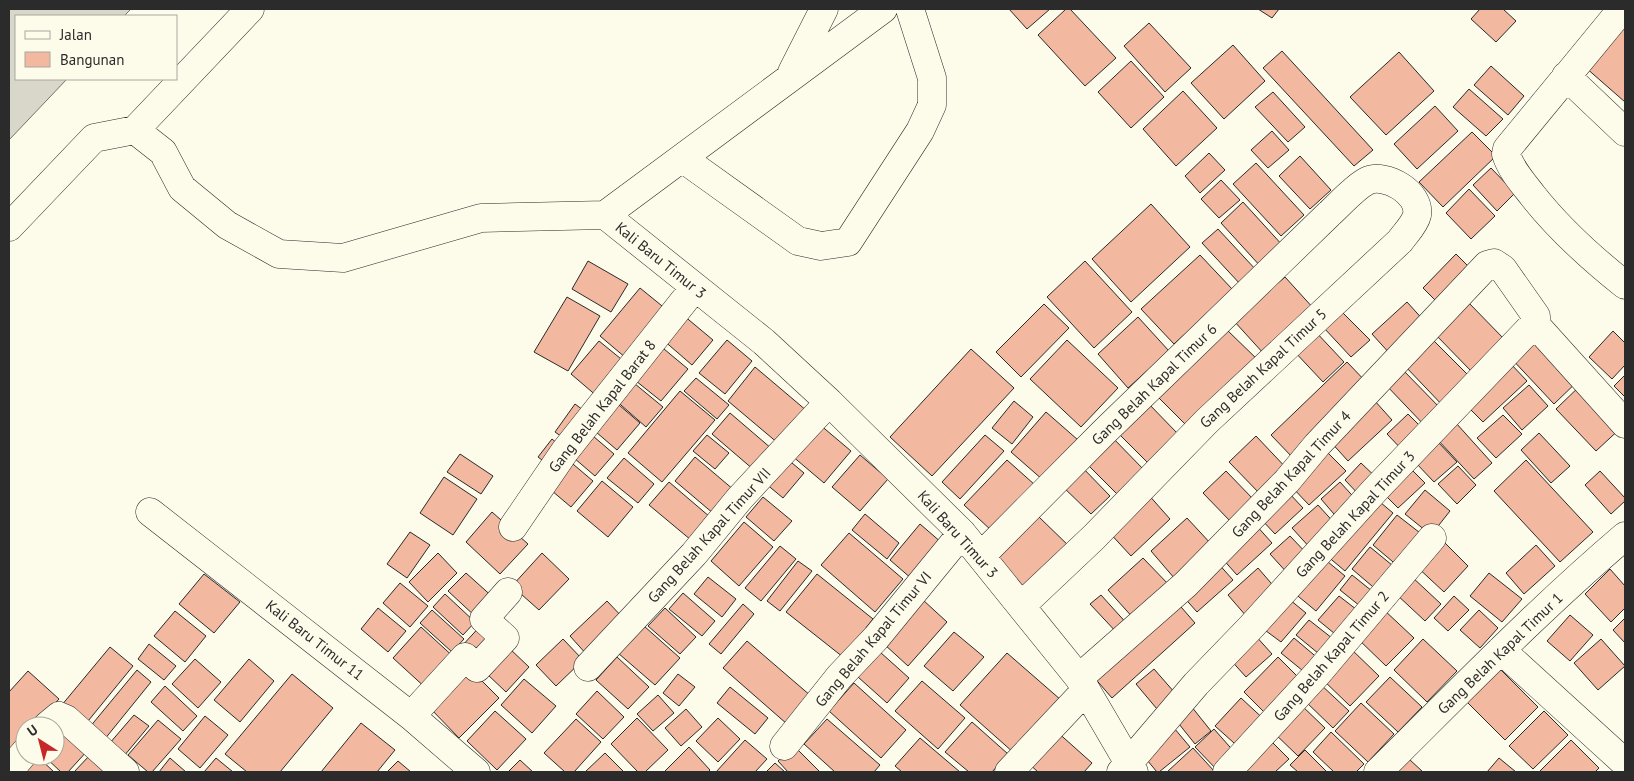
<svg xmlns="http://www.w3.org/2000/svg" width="1634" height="781" viewBox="0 0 1634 781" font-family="'PT Sans',sans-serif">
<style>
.water{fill:#d8d7c9;stroke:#74746e}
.building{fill:#f2b8a0;stroke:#2b2b2b}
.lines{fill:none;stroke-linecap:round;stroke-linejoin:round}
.minor-casing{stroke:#2b2b2b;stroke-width:29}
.minor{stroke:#fdfbea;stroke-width:28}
.labels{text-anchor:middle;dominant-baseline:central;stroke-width:4;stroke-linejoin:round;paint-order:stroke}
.street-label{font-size:15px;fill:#2b2b2b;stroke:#fdfbea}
</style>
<rect width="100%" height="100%" fill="#fdfbea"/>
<path class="water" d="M 9,9 L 131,9 L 124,16 L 16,16 L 16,79 L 67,79 L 9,140 Z"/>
<path class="building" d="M 1009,9 L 1050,9 L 1027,29 Z
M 1066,9 L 1070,9 L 1116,58 L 1085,86 L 1038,35 Z
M 1258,9 L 1279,9 L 1272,18 Z
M 1480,9 L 1503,9 L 1516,21 L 1496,42 L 1471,19 Z
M 1625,21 L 1625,102 L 1585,67 Z
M 1149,23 L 1191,68 L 1165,92 L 1124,46 Z
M 1233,45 L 1265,81 L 1224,119 L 1191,83 Z
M 1282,51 L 1373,150 L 1354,166 L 1263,68 Z
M 1399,52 L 1434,91 L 1386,135 L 1350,97 Z
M 1131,61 L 1164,97 L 1131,128 L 1098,92 Z
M 1491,66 L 1524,96 L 1508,115 L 1474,85 Z
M 1469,89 L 1503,119 L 1486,136 L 1453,107 Z
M 1183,91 L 1217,128 L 1176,166 L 1143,129 Z
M 1273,92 L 1305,127 L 1288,142 L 1255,107 Z
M 1435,106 L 1458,131 L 1417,169 L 1394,144 Z
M 1272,131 L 1289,150 L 1268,168 L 1251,150 Z
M 1472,132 L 1496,156 L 1443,207 L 1419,182 Z
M 1209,153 L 1225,170 L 1200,193 L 1185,176 Z
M 1300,156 L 1331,190 L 1310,209 L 1279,176 Z
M 1256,163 L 1304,215 L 1281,236 L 1233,184 Z
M 1491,168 L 1515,193 L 1497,211 L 1473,185 Z
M 1221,180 L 1240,200 L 1219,218 L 1201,199 Z
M 1469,189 L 1495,216 L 1471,239 L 1446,213 Z
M 1243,202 L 1284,247 L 1262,268 L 1221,223 Z
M 1151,204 L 1190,247 L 1131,302 L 1092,259 Z
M 1218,229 L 1257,271 L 1241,285 L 1202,243 Z
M 1456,254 L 1474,272 L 1441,306 L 1423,288 Z
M 1200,255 L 1233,290 L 1174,344 L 1141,309 Z
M 588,261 L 628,284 L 611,312 L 572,289 Z
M 1085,261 L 1132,312 L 1094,348 L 1047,297 Z
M 1285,277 L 1315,310 L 1264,354 L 1234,321 Z
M 640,288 L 667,310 L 626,358 L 600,336 Z
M 567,297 L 600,316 L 568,371 L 534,352 Z
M 1467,301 L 1505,340 L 1472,372 L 1434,333 Z
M 1407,302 L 1426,323 L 1391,355 L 1372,334 Z
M 1044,304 L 1069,328 L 1021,377 L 996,352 Z
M 1342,312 L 1370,340 L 1351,357 L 1324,328 Z
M 683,315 L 713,340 L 692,365 L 662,339 Z
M 1138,317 L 1169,351 L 1128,388 L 1098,354 Z
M 1226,329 L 1259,361 L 1190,429 L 1157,396 Z
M 1314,330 L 1344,362 L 1323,382 L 1293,350 Z
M 1536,331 L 1581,378 L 1554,404 L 1509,356 Z
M 1613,331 L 1625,343 L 1625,365 L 1612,379 L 1589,357 Z
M 1432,339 L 1474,381 L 1446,409 L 1405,366 Z
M 727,340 L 752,361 L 725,394 L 699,373 Z
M 1067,340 L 1118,388 L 1081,427 L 1030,379 Z
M 599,341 L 626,363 L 598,397 L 571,374 Z
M 658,344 L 688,369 L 661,401 L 631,377 Z
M 971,349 L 1014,388 L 932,476 L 890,437 Z
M 1347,362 L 1370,386 L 1294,459 L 1271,435 Z
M 1510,363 L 1527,381 L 1483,422 L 1466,405 Z
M 755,367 L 807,411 L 779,444 L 728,401 Z
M 1401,368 L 1444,412 L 1427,428 L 1385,384 Z
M 1625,375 L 1625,397 L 1614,386 Z
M 696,378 L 729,405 L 717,419 L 684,391 Z
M 629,379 L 663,407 L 646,427 L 613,398 Z
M 1584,382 L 1624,425 L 1596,451 L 1556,409 Z
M 1529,385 L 1548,406 L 1522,430 L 1503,408 Z
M 680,391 L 715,420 L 662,482 L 628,453 Z
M 612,399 L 640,423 L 617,450 L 589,426 Z
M 1374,400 L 1392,420 L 1348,461 L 1329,440 Z
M 1014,401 L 1033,417 L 1012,444 L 992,428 Z
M 1146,401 L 1178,434 L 1148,463 L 1116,431 Z
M 575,404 L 587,413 L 568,441 L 555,432 Z
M 1046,412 L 1078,440 L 1043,480 L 1011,452 Z
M 730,413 L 772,449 L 754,470 L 712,434 Z
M 1408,414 L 1428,434 L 1407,455 L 1387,434 Z
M 1503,415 L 1522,434 L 1496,458 L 1477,438 Z
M 1456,423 L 1492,463 L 1474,479 L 1438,440 Z
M 819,424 L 851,451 L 824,483 L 791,455 Z
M 586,430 L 614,454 L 595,476 L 567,452 Z
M 1539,433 L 1570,466 L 1551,483 L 1521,450 Z
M 707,435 L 729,453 L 715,469 L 693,451 Z
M 985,435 L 1004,451 L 960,499 L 942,482 Z
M 1111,436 L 1145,471 L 1119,496 L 1085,462 Z
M 1256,436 L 1290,472 L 1263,497 L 1229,462 Z
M 552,439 L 564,449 L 550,466 L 538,457 Z
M 1437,441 L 1457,462 L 1434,482 L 1415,462 Z
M 1327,452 L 1346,471 L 1309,505 L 1290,485 Z
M 460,454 L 493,476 L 481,494 L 447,472 Z
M 860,455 L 888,479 L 860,511 L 832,487 Z
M 695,457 L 734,490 L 714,514 L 675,481 Z
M 624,458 L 654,484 L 638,503 L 607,478 Z
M 786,458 L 804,473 L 783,498 L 765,483 Z
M 567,459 L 593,481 L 571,507 L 545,485 Z
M 1007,460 L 1035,485 L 992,531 L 964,505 Z
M 1526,460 L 1593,532 L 1560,562 L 1494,491 Z
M 1361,463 L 1380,481 L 1362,498 L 1345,480 Z
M 1079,464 L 1110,496 L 1091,514 L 1059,483 Z
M 1407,465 L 1425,483 L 1398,508 L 1381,491 Z
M 1458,466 L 1476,485 L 1457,504 L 1438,484 Z
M 1226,471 L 1254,500 L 1231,522 L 1203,493 Z
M 1600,471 L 1625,498 L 1625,501 L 1611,514 L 1585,485 Z
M 444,477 L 477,499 L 453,535 L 420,513 Z
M 602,481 L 633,507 L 608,537 L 577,511 Z
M 669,482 L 710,517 L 691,540 L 649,505 Z
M 1340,482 L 1360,504 L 1340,521 L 1321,499 Z
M 1425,490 L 1450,511 L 1431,535 L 1405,514 Z
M 1288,492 L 1303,508 L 1275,534 L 1260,518 Z
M 1147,493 L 1170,519 L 1131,556 L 1107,530 Z
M 763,497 L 792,521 L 774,541 L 746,517 Z
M 1374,497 L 1393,513 L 1345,571 L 1326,555 Z
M 1318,505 L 1338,527 L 1312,550 L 1292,528 Z
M 492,512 L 528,544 L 500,574 L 466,542 Z
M 865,514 L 899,543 L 887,559 L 852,530 Z
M 1397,515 L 1424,536 L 1399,567 L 1373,545 Z
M 1038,516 L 1073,550 L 1028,595 L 994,560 Z
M 1187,518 L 1212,545 L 1175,579 L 1151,551 Z
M 744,522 L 773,547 L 739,586 L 711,561 Z
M 920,524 L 942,543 L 912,579 L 890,560 Z
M 1255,524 L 1272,543 L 1237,575 L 1220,556 Z
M 410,532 L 430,545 L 407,578 L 387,564 Z
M 849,533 L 903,579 L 875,612 L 821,565 Z
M 1290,536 L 1311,558 L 1290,576 L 1270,554 Z
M 1440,538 L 1468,566 L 1444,592 L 1415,565 Z
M 1536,545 L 1555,566 L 1524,594 L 1506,573 Z
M 780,546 L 796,559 L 761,601 L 745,588 Z
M 1370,547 L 1398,570 L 1379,592 L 1352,569 Z
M 438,553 L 457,573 L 428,602 L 409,582 Z
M 542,553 L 569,579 L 539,610 L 512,586 Z
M 1322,557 L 1345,576 L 1316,611 L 1293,592 Z
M 1143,558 L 1171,587 L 1135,620 L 1108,590 Z
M 798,561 L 812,571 L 780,611 L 767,601 Z
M 1216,561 L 1233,580 L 1197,612 L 1181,594 Z
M 1258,568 L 1277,590 L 1247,617 L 1228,595 Z
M 1610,569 L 1625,586 L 1625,608 L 1611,622 L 1585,594 Z
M 466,573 L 495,599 L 477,618 L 448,591 Z
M 1489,573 L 1522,599 L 1502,622 L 1470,596 Z
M 204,574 L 240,602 L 214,633 L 179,604 Z
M 817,574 L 873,619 L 843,657 L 786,612 Z
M 1352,575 L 1377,595 L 1365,610 L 1340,590 Z
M 1411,576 L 1441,604 L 1425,621 L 1395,593 Z
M 708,577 L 736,599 L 722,617 L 694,594 Z
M 400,583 L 428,606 L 410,627 L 383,603 Z
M 683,593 L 715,621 L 702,636 L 669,609 Z
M 445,594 L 475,622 L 463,635 L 433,607 Z
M 1101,595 L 1129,626 L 1119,635 L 1090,604 Z
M 1284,595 L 1306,613 L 1281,642 L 1258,625 Z
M 1339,596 L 1361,613 L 1340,638 L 1318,620 Z
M 1454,596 L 1469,610 L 1448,631 L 1434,618 Z
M 923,600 L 947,622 L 908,666 L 884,644 Z
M 1175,600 L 1195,623 L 1112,698 L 1092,675 Z
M 607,601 L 626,621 L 588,656 L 570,636 Z
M 743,604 L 754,614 L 721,654 L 709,644 Z
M 378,608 L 406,631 L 388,652 L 361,629 Z
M 665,608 L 696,637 L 680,654 L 648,626 Z
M 1383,609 L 1414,638 L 1386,666 L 1356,637 Z
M 432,610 L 464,639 L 452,652 L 420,623 Z
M 1479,610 L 1498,628 L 1480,648 L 1460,630 Z
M 175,611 L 206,636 L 185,662 L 154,636 Z
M 1570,615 L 1593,635 L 1570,661 L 1547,641 Z
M 1625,618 L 1625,643 L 1613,630 Z
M 1309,620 L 1337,642 L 1324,658 L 1296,635 Z
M 484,622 L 501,638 L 477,662 L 461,647 Z
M 644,626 L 680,658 L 655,685 L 618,653 Z
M 421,627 L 457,660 L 428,690 L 393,658 Z
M 954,632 L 984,657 L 953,691 L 924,666 Z
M 1254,634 L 1272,654 L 1246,677 L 1228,657 Z
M 1294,638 L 1320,660 L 1308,675 L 1281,653 Z
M 563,639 L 583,660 L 556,686 L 536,665 Z
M 1423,639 L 1457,671 L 1427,702 L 1394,670 Z
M 1601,639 L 1625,666 L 1598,690 L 1574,663 Z
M 747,641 L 811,696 L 787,724 L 723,668 Z
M 149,644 L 176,666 L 164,680 L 138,659 Z
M 110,647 L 133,666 L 84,726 L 61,706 Z
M 1349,647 L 1379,676 L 1350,706 L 1320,677 Z
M 509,648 L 529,667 L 506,692 L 486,673 Z
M 880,652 L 909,678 L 887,703 L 858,677 Z
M 1007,653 L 1061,700 L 1014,753 L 960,705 Z
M 617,657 L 649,687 L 628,709 L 596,680 Z
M 1278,657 L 1304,683 L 1270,718 L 1244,692 Z
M 195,659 L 221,682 L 198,708 L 172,684 Z
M 249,659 L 274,681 L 240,722 L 214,700 Z
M 468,667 L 499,698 L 459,738 L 428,706 Z
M 1498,667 L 1538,707 L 1505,740 L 1465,700 Z
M 1154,669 L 1175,693 L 1157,709 L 1136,684 Z
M 137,670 L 151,682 L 104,740 L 89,728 Z
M 28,671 L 59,699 L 35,726 L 25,726 L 25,737 L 9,755 L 9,692 Z
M 292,674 L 333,708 L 280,772 L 247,772 L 225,754 Z
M 678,674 L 695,687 L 679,706 L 663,693 Z
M 1390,677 L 1422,707 L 1398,732 L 1366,702 Z
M 524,679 L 556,706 L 532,733 L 501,705 Z
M 922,681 L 965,718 L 938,749 L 895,711 Z
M 854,683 L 906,730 L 881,758 L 829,711 Z
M 1319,683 L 1349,711 L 1333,728 L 1304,700 Z
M 165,686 L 197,716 L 183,731 L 151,702 Z
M 730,687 L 768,718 L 755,734 L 717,703 Z
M 597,691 L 624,717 L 603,739 L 576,714 Z
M 658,695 L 674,713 L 653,731 L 637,714 Z
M 1241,698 L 1269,724 L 1243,751 L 1215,726 Z
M 1187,701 L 1211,731 L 1195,744 L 1171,714 Z
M 1299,703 L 1325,728 L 1298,756 L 1272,731 Z
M 1361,703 L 1394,734 L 1368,762 L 1335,731 Z
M 686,709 L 702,727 L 681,746 L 665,728 Z
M 495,711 L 526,739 L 497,770 L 467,741 Z
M 1544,711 L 1568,735 L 1533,769 L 1509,746 Z
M 134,715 L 149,726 L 124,756 L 109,744 Z
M 205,716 L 228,735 L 200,768 L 178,749 Z
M 637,718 L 668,750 L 645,772 L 638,772 L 611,744 Z
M 718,718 L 740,739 L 718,762 L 696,741 Z
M 576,719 L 601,742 L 574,772 L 565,772 L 544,753 Z
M 827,719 L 880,765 L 874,772 L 835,772 L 804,744 Z
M 158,720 L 181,739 L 152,772 L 148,772 L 128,755 Z
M 972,722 L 1008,754 L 992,772 L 969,772 L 945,752 Z
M 361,723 L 395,750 L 377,772 L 321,772 Z
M 55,726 L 88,750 L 68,772 L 61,772 L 44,756 L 55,756 Z
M 1174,728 L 1190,747 L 1159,772 L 1157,772 L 1142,754 Z
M 1214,729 L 1237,755 L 1219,772 L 1195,747 Z
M 1055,730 L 1092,763 L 1084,772 L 1038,772 L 1027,762 Z
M 1331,732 L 1364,764 L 1356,772 L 1334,772 L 1313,752 Z
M 1267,737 L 1289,759 L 1275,772 L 1233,772 Z
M 920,738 L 960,772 L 902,772 L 895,766 Z
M 745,740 L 767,759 L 755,772 L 716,772 Z
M 1571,740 L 1599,768 L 1595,772 L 1539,772 Z
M 794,746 L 819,771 L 818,772 L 788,772 L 778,761 Z
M 689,747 L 710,770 L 708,772 L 664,772 Z
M 1193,748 L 1215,772 L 1167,772 Z
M 1305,750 L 1327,772 L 1298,772 L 1290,765 Z
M 605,753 L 624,772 L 585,772 Z
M 90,755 L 109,772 L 74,772 Z
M 37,756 L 54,772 L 22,772 Z
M 170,758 L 186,772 L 159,772 Z
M 216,758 L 233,772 L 204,772 Z
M 1499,758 L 1516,772 L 1487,772 Z
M 1409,759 L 1423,772 L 1396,772 Z
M 520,760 L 533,772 L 508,772 Z
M 398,761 L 411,772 L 387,772 Z
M 775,763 L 785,772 L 766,772 Z"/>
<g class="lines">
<defs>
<path id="minor" d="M 1622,9 L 1507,149 L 1506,154 C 1511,170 1523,183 1533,196 C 1560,230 1591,258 1625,285
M 792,72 L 824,9
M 1566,76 L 1625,132
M 135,130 L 250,9
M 682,158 L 798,241 L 821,246 L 848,242 L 920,131 L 932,105 L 932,78 L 910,9
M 605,215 L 883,9
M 9,227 L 94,138 L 135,130 L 163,152 L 182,188 L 227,225 L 279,254 L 343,258 L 481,218 L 605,215 L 764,342 L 829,402 L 962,533 L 1079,678 L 1134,772
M 1535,324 L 1625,424
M 150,512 L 411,716 L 476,772
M 513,527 L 565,451 L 695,287
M 981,556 L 1104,432 L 1329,214 C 1338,206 1356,186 1367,181 C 1385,172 1421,193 1417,215 C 1415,224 1405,234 1400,241 L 1207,421 L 1094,537 L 1021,606
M 1501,650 L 1625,763
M 588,667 L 694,554 L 740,498 L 829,402
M 1079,678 L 1186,584 L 1287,481 L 1317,445 L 1487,265 L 1494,263 L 1503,269 L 1536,316 L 1536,322 L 1375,490 L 1252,626 L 1196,684 L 1121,772
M 411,716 L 465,657 L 477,668 L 505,638 L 484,619 L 508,592
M 47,726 L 59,716 L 66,719 L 125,772
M 784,746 L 839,677 L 876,638 L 962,533
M 9,771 L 25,752
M 1009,772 L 1085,691
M 1227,772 L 1318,673 L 1432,538
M 1378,772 C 1459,692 1538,610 1625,536"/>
</defs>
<use href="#minor" class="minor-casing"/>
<use href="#minor" class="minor"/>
</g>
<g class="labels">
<g class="street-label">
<text transform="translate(661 260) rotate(39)">Kali Baru Timur 3</text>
<text transform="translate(1263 368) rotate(-43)">Gang Belah Kapal Timur 5</text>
<text transform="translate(1154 384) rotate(-44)">Gang Belah Kapal Timur 6</text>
<text transform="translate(602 406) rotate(-52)">Gang Belah Kapal Barat 8</text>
<text transform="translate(1291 474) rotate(-47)">Gang Belah Kapal Timur 4</text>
<text transform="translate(1355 514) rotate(-47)">Gang Belah Kapal Timur 3</text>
<text transform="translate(958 534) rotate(48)">Kali Baru Timur 3</text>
<text transform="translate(709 535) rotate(-48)">Gang Belah Kapal Timur VII</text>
<text transform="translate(873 639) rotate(-50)">Gang Belah Kapal Timur VI</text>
<text transform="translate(315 640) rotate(38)">Kali Baru Timur 11</text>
<text transform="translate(1500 653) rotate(-44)">Gang Belah Kapal Timur 1</text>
<text transform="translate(1331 656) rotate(-49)">Gang Belah Kapal Timur 2</text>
</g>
</g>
<rect width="1634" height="781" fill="none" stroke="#2b2b2b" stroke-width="20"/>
<rect x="15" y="15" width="162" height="65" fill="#fdfbea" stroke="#a9a89e"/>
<rect x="25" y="31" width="25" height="8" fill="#fdfbea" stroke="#a9a89e"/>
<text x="60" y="40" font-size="15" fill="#2b2b2b">Jalan</text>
<rect x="25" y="52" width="25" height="15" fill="#f2b8a0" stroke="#a9a89e"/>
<text x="60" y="65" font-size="15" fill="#2b2b2b">Bangunan</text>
<g transform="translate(40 741) rotate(324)"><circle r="24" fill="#fdfbea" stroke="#a9a89e"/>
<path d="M0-4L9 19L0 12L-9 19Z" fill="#c62828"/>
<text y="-8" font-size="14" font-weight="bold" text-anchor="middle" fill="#2b2b2b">U</text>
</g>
</svg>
